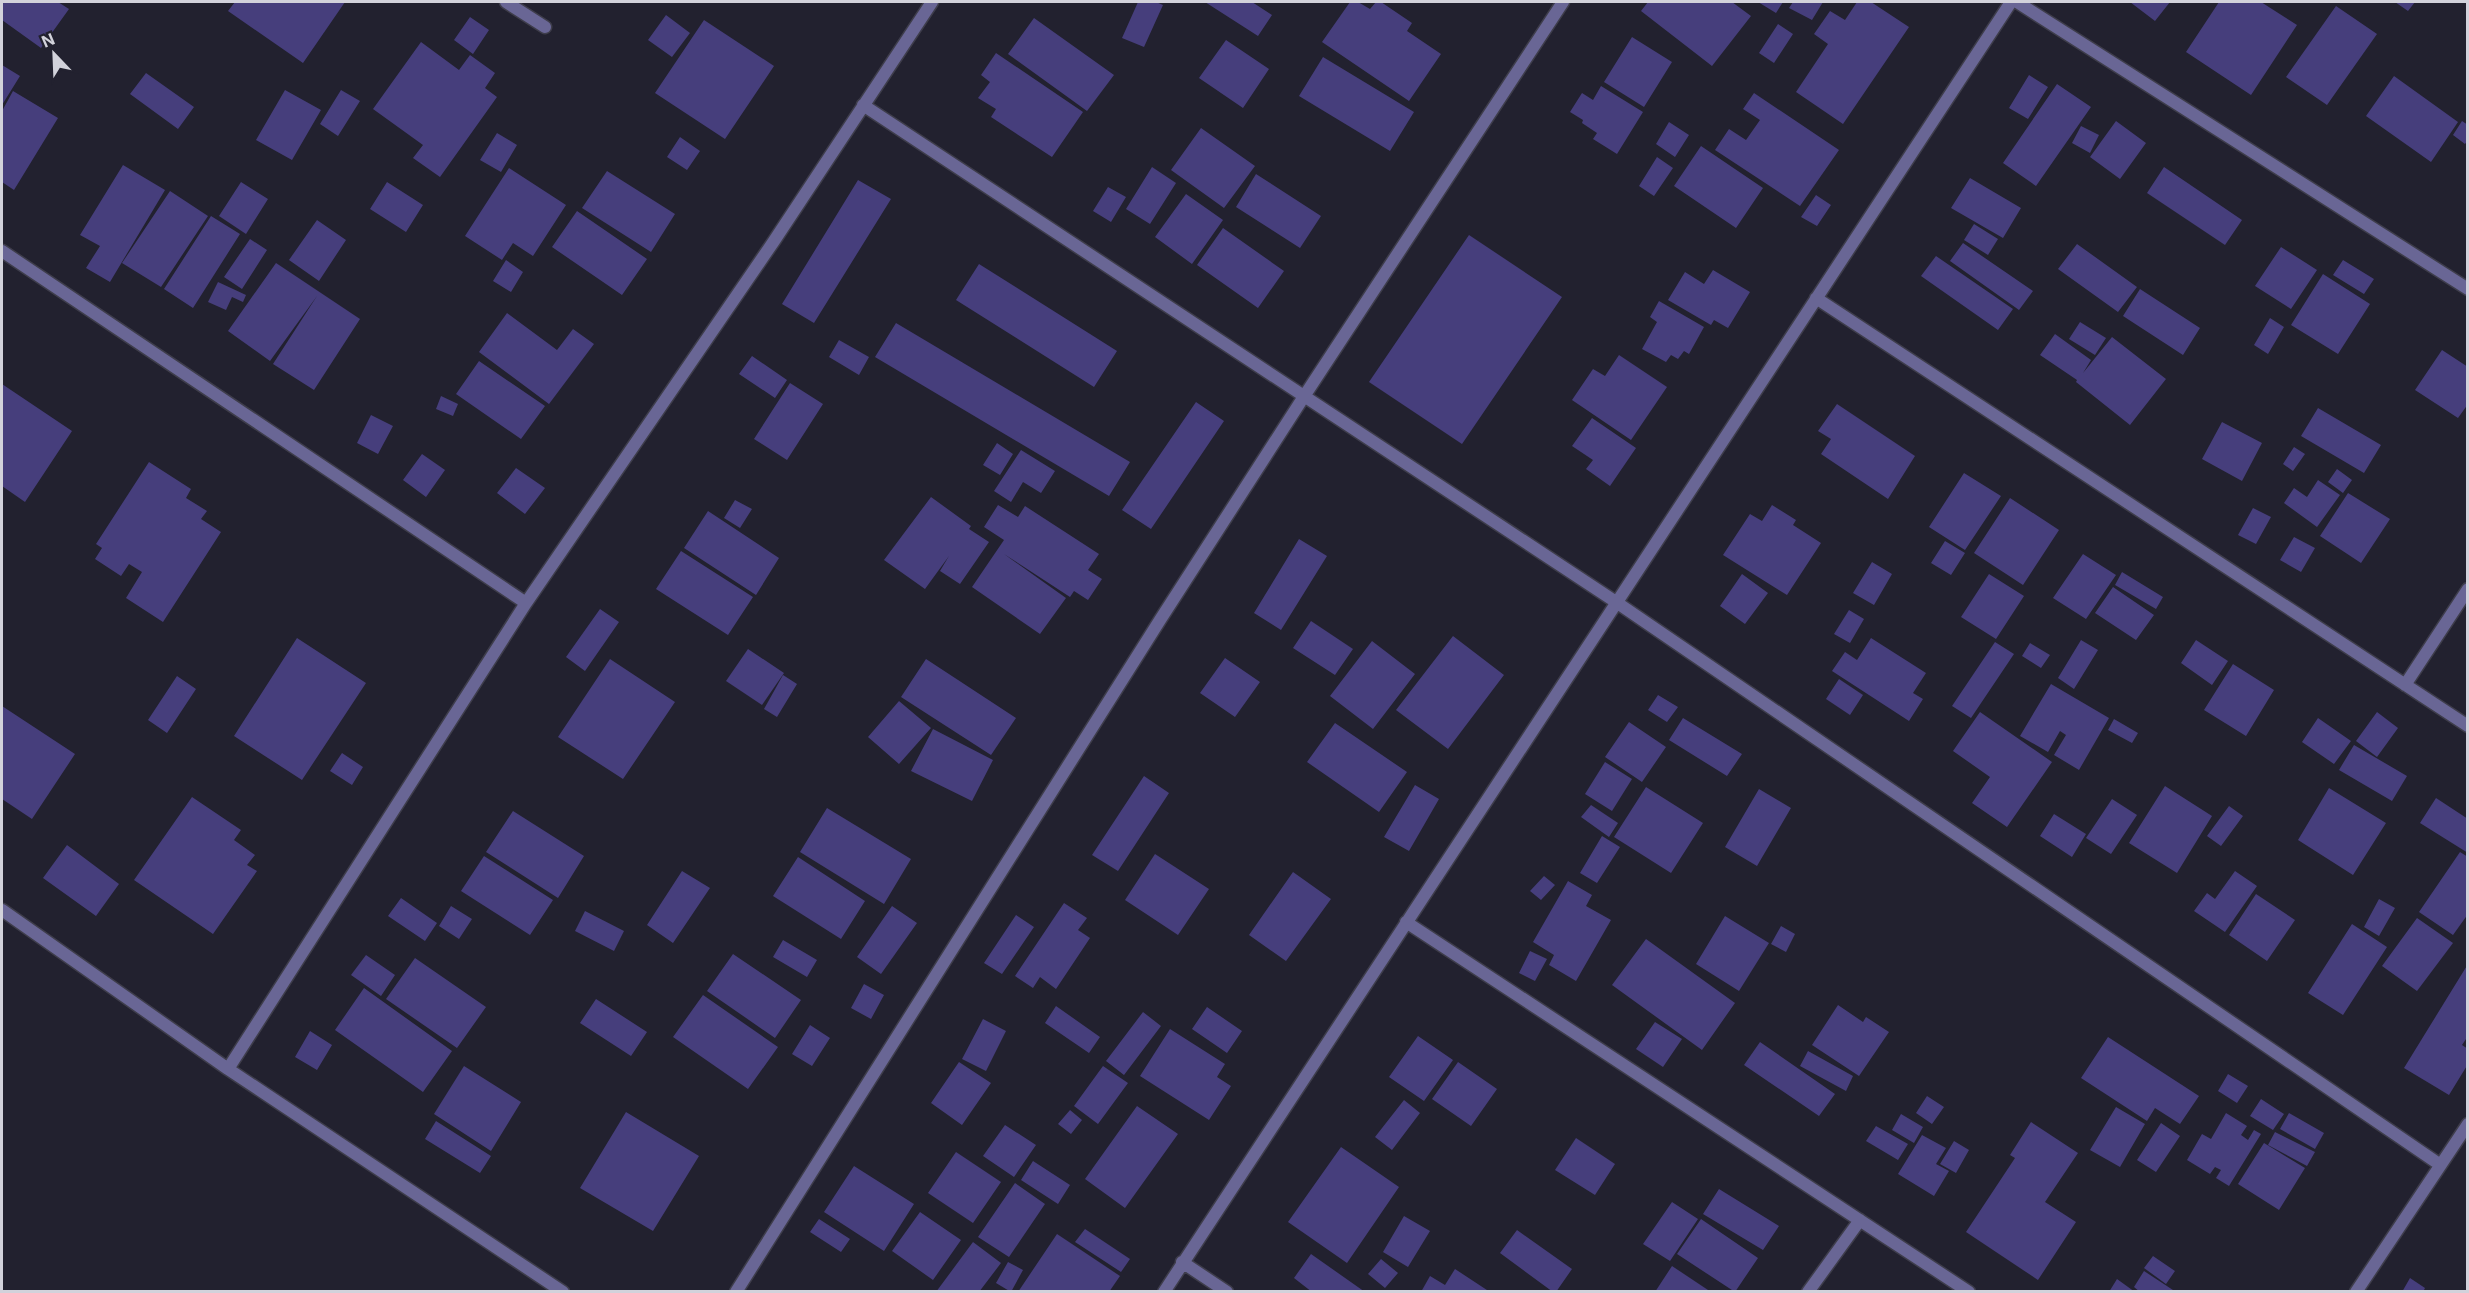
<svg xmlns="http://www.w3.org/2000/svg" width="2469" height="1293" viewBox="0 0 2469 1293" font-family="Inter,sans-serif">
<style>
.building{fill:#463e7c}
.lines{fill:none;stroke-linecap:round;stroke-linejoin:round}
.street-casing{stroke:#3e3d4b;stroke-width:15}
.street{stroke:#696695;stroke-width:12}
</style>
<rect width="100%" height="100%" fill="#22212f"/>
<path class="building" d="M 2,2 L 58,2 L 69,9 L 41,48 L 2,20 Z
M 235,2 L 345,2 L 303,63 L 228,11 Z
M 1138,2 L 1156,2 L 1163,5 L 1144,47 L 1122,38 Z
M 1205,2 L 1252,2 L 1272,15 L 1258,36 Z
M 1350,2 L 1358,2 L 1370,9 L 1376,2 L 1381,2 L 1412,23 L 1407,31 L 1441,54 L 1409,101 L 1322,42 Z
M 1648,2 L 1732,2 L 1751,16 L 1712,66 L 1641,11 Z
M 1758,2 L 1783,2 L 1776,13 Z
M 1793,2 L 1823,2 L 1812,20 L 1789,8 Z
M 1857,2 L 1871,2 L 1909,27 L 1843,124 L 1796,92 L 1828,44 L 1814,34 L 1830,11 L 1845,20 Z
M 2130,2 L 2170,2 L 2155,21 Z
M 2219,2 L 2261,2 L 2297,25 L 2251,95 L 2186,52 Z
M 2395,2 L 2415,2 L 2408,11 Z
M 2336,6 L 2377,34 L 2327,105 L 2286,77 Z
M 666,15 L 690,33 L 672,57 L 648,40 Z
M 470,17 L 489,30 L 473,54 L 454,40 Z
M 1034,18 L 1114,75 L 1087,111 L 1008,54 Z
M 704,20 L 774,66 L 725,139 L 655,93 Z
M 1778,24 L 1793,34 L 1774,63 L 1759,53 Z
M 1632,37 L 1672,62 L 1644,107 L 1604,82 Z
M 1226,40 L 1269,69 L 1243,108 L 1199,78 Z
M 421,42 L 459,70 L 470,55 L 495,73 L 485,88 L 497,97 L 440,177 L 413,158 L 423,145 L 373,109 Z
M 996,53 L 1083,112 L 1052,157 L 991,117 L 996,109 L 978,98 L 990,82 L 981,75 Z
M 1323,57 L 1414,112 L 1390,151 L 1299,96 Z
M 2,65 L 20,76 L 2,105 Z
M 146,73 L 194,107 L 178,129 L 130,94 Z
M 2029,75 L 2048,87 L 2028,119 L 2009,108 Z
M 2394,76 L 2458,122 L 2431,162 L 2366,116 Z
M 2057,84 L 2091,107 L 2036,186 L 2003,163 Z
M 1601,86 L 1643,112 L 1617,154 L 1593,139 L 1597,133 L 1582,123 L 1583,120 L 1570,112 L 1582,93 L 1593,100 Z
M 285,90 L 321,110 L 292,160 L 256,140 Z
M 341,90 L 360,101 L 338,136 L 320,124 Z
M 13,91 L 58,118 L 14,190 L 2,182 L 2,111 Z
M 1754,93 L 1839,150 L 1800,206 L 1715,150 L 1729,129 L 1746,140 L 1760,120 L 1743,109 Z
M 2116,121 L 2146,143 L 2120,179 L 2090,157 Z
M 2462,121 L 2468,125 L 2468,140 L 2465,144 L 2453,135 Z
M 1669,122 L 1689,135 L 1675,157 L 1656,144 Z
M 2081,126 L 2099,135 L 2090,153 L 2072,143 Z
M 1201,128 L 1255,166 L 1224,208 L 1171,170 Z
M 497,133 L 517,145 L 501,172 L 480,160 Z
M 680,137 L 700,151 L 687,170 L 667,157 Z
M 1701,146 L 1763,188 L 1736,228 L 1674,186 Z
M 1657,157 L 1673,168 L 1654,196 L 1639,186 Z
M 123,165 L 165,190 L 110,282 L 86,268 L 100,246 L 80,235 Z
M 1152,167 L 1176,183 L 1150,224 L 1126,209 Z
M 2164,167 L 2242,220 L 2225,245 L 2147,193 Z
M 509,168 L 566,205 L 533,256 L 513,243 L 502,260 L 465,236 Z
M 607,171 L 675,214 L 651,252 L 582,208 Z
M 1256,174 L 1321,216 L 1300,248 L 1236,207 Z
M 1970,178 L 2021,208 L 2003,238 L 1951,208 Z
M 858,180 L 891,199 L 814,323 L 782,304 Z
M 241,182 L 268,199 L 246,234 L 219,216 Z
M 387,182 L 423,205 L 406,232 L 370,209 Z
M 1108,187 L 1126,197 L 1111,222 L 1093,211 Z
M 170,191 L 208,216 L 161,287 L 122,263 Z
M 1186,194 L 1223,220 L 1192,264 L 1155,237 Z
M 1816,195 L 1831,205 L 1817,226 L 1801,217 Z
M 577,211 L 647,259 L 622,295 L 552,247 Z
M 211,216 L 240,234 L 193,308 L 164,289 Z
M 317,220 L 346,240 L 319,281 L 289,260 Z
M 1974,224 L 1998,239 L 1988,255 L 1964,240 Z
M 1223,228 L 1284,271 L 1258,308 L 1197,265 Z
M 1469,235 L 1562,297 L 1462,444 L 1369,382 Z
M 250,239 L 267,250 L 242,289 L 224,277 Z
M 1963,243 L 2033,291 L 2019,310 L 1950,261 Z
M 2077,244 L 2137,287 L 2118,312 L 2058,269 Z
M 2281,247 L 2317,270 L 2291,309 L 2255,286 Z
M 1936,256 L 2013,309 L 1998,330 L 1921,276 Z
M 506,260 L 523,272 L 511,292 L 493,281 Z
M 2343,260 L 2374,279 L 2364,294 L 2333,275 Z
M 276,263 L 360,319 L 314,390 L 273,364 L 317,296 L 270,361 L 228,331 Z
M 979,264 L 1117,351 L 1094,387 L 956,300 Z
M 1713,270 L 1750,292 L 1728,328 L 1714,320 L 1711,325 L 1668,300 L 1685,272 L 1704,284 Z
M 2323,274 L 2370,304 L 2338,354 L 2291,325 Z
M 218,282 L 246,295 L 243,302 L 232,297 L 226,310 L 208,302 Z
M 2140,289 L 2200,328 L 2183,355 L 2123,316 Z
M 1659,301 L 1704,327 L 1689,354 L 1684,351 L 1678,359 L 1671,355 L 1666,362 L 1642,349 L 1657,322 L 1650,317 Z
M 507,313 L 557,350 L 573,329 L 594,344 L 549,404 L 479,352 Z
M 2270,318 L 2284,327 L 2268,354 L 2254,345 Z
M 2080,322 L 2106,338 L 2095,355 L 2069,339 Z
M 896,323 L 1130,462 L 1109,496 L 875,357 Z
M 2055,334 L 2091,360 L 2083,373 L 2112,337 L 2166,379 L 2130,425 L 2076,382 L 2077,380 L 2040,355 Z
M 839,340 L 869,357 L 859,375 L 829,357 Z
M 2442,350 L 2468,367 L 2468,404 L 2458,418 L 2415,390 Z
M 1619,355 L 1667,387 L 1631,440 L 1572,400 L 1593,369 L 1605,376 Z
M 752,356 L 787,380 L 775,398 L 739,374 Z
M 479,361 L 545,406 L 521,439 L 456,394 Z
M 790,383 L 823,404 L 787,460 L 754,439 Z
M 2,384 L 72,431 L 25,502 L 2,486 Z
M 441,396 L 458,404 L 453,416 L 436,409 Z
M 1196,402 L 1224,421 L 1151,529 L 1122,510 Z
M 1837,404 L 1915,456 L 1888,499 L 1821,454 L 1831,439 L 1818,431 Z
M 2318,408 L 2381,445 L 2364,473 L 2301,436 Z
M 371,415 L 393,426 L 378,454 L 357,443 Z
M 1592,418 L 1636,448 L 1610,486 L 1586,469 L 1593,460 L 1572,446 Z
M 2222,422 L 2262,443 L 2242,481 L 2202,459 Z
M 997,443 L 1013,454 L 1000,475 L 983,465 Z
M 2294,447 L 2305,454 L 2293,471 L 2283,464 Z
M 1021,450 L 1055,471 L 1041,493 L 1023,482 L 1011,502 L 994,491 Z
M 422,454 L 445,470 L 426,497 L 403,480 Z
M 149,462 L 191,489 L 186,498 L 207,511 L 201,519 L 221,532 L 163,622 L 126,598 L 142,572 L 129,564 L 121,576 L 95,559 L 102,548 L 96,544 Z
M 516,468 L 545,488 L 525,514 L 497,493 Z
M 2337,469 L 2352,480 L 2343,493 L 2328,482 Z
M 1964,473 L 2001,496 L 1965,550 L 1929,527 Z
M 2318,480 L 2340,495 L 2317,527 L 2284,503 L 2294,488 L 2307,497 Z
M 2348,493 L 2390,519 L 2361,563 L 2320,536 Z
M 931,497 L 971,526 L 969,529 L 989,542 L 960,584 L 940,571 L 949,556 L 925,589 L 884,560 Z
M 2010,498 L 2059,530 L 2023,585 L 1974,553 Z
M 735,500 L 752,509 L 740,528 L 724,518 Z
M 998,505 L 1018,517 L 1025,506 L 1099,554 L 1088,570 L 1102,579 L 1088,600 L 1074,591 L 1070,597 L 1004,554 L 1066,598 L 1040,634 L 972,587 L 1004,540 L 984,527 Z
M 1772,505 L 1796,520 L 1793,525 L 1821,543 L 1787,595 L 1723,555 L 1750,514 L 1762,521 Z
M 2253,508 L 2271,517 L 2256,544 L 2238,535 Z
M 708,511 L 779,558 L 756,595 L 684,548 Z
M 2294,537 L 2315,548 L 2301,572 L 2280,560 Z
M 1299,539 L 1327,556 L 1281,630 L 1254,613 Z
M 1945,541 L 1965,553 L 1951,575 L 1931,563 Z
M 681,551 L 753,597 L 728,635 L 656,589 Z
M 2083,554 L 2116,575 L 2086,619 L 2053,598 Z
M 1872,562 L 1892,574 L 1874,605 L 1853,593 Z
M 2122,572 L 2163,597 L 2156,609 L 2115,585 Z
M 1742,574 L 1768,593 L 1745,624 L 1720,606 Z
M 1989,574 L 2024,596 L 1996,639 L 1961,617 Z
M 2113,587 L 2154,615 L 2136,640 L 2095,613 Z
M 600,609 L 619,622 L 585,671 L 566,657 Z
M 1849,610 L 1864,619 L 1850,643 L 1834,634 Z
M 1311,621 L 1353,649 L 1335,675 L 1293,648 Z
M 1453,636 L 1504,675 L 1448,749 L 1396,710 Z
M 297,638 L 366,683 L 302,780 L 234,736 Z
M 1871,638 L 1926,673 L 1913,693 L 1923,699 L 1909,721 L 1832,671 L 1845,652 L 1857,660 Z
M 2081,640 L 2098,650 L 2074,689 L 2058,678 Z
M 2196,640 L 2228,661 L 2212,685 L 2181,663 Z
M 1372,641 L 1415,674 L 1373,729 L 1330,696 Z
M 1995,642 L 2014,654 L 1971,718 L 1952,706 Z
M 2030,643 L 2050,655 L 2041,668 L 2022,656 Z
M 748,649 L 784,673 L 762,705 L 726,681 Z
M 1225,658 L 1260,682 L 1235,717 L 1200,693 Z
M 610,659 L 675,702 L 623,779 L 558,737 Z
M 926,659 L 1016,718 L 991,755 L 901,697 Z
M 2233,664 L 2274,690 L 2246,736 L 2204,710 Z
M 783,675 L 797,684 L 777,717 L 764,709 Z
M 177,676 L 196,689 L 167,733 L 148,720 Z
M 1839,679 L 1863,695 L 1850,715 L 1826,699 Z
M 2051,684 L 2109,718 L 2079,770 L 2054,755 L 2066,735 L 2060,731 L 2048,752 L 2020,736 Z
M 1658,695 L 1678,707 L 1667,722 L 1648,710 Z
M 899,701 L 931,728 L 899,764 L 868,737 Z
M 2,706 L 75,754 L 32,819 L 2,799 Z
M 1980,712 L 2052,762 L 2007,827 L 1972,803 L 1990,777 L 1953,751 Z
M 2377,712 L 2398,728 L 2377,757 L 2356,741 Z
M 1683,718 L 1742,754 L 1727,776 L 1669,740 Z
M 2318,718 L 2351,741 L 2334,764 L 2302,742 Z
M 2114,719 L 2138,733 L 2132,743 L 2108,730 Z
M 1629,722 L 1666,747 L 1642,782 L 1605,757 Z
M 1335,723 L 1407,772 L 1379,812 L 1307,762 Z
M 933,729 L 993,760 L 972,801 L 911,771 Z
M 2354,745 L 2407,776 L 2392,801 L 2339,770 Z
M 342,753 L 363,767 L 352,785 L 330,771 Z
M 1605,762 L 1632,779 L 1612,811 L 1585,794 Z
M 1144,776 L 1169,793 L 1118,871 L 1092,855 Z
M 1415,785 L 1439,799 L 1409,851 L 1384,837 Z
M 2165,786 L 2212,816 L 2177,873 L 2129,843 Z
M 1646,787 L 1703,823 L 1671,873 L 1614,837 Z
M 2329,788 L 2386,823 L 2353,875 L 2298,840 Z
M 1759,789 L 1791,808 L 1757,866 L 1725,847 Z
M 192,797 L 241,830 L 234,840 L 255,855 L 247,865 L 257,871 L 213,934 L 134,880 Z
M 2436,798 L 2468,819 L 2468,853 L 2420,823 Z
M 2112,799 L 2137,815 L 2111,854 L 2086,838 Z
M 1591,805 L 1618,823 L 1609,837 L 1581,817 Z
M 2229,806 L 2243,816 L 2221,846 L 2207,836 Z
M 827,808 L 911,859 L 884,904 L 800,852 Z
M 513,811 L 584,856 L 558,898 L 486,852 Z
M 2054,814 L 2086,834 L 2072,857 L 2040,836 Z
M 1602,836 L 1620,847 L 1597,883 L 1580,873 Z
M 67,845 L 119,884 L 96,916 L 43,878 Z
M 2460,852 L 2468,857 L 2468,914 L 2453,935 L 2419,912 Z
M 1155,854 L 1209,889 L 1178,935 L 1125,900 Z
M 484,856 L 553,900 L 530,935 L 461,891 Z
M 798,857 L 865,901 L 841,939 L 773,896 Z
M 682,871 L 710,888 L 673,943 L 647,925 Z
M 2235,871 L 2257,886 L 2225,932 L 2194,911 L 2207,893 L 2215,899 Z
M 1293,872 L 1331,899 L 1286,961 L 1249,935 Z
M 1544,876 L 1555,885 L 1541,900 L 1530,891 Z
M 1568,881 L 1592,895 L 1586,906 L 1611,920 L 1576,981 L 1549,965 L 1554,955 L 1533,942 Z
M 2256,894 L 2295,920 L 2267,961 L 2229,935 Z
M 401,898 L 437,923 L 425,941 L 388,916 Z
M 2379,899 L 2395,908 L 2379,936 L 2364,927 Z
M 1064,903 L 1087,918 L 1078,930 L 1090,938 L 1056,989 L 1040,977 L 1033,988 L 1015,976 Z
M 451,906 L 472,919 L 459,939 L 439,926 Z
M 892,906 L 917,923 L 881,974 L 857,957 Z
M 585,911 L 624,931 L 614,951 L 575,931 Z
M 1016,915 L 1034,927 L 1002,974 L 984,963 Z
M 1725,916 L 1769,943 L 1739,991 L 1696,964 Z
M 2417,918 L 2453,943 L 2417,991 L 2382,966 Z
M 2352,924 L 2387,947 L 2343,1015 L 2308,993 Z
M 1781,926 L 1795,934 L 1786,952 L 1771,944 Z
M 1646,939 L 1735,1003 L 1702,1050 L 1612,985 Z
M 783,940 L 817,960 L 807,977 L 773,957 Z
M 1530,951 L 1547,959 L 1535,981 L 1519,973 Z
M 733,954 L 801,1000 L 775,1038 L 707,991 Z
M 366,955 L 395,975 L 381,996 L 351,975 Z
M 415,958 L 486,1007 L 457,1048 L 386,999 Z
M 2468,964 L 2468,1036 L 2462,1045 L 2468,1049 L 2468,1064 L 2449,1095 L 2404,1068 Z
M 864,984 L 884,995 L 871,1019 L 851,1008 Z
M 364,988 L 452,1051 L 423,1092 L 335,1030 Z
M 703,995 L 778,1047 L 748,1089 L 673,1037 Z
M 596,999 L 647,1032 L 631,1056 L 580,1023 Z
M 1838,1005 L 1863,1022 L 1866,1017 L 1889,1032 L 1859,1076 L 1812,1045 Z
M 1056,1006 L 1100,1037 L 1089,1053 L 1045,1023 Z
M 1207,1007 L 1242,1031 L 1227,1053 L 1192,1029 Z
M 1143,1012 L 1161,1026 L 1124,1075 L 1106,1061 Z
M 983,1019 L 1006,1031 L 986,1071 L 962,1059 Z
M 1655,1022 L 1682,1039 L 1663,1067 L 1636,1049 Z
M 810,1025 L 830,1038 L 812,1066 L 792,1054 Z
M 1170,1029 L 1225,1064 L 1217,1077 L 1231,1086 L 1209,1120 L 1140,1076 Z
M 310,1031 L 332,1045 L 317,1070 L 295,1057 Z
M 1418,1036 L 1453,1060 L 1424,1101 L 1389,1077 Z
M 2108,1037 L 2199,1096 L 2180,1124 L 2155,1108 L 2147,1121 L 2081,1078 Z
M 1760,1042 L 1835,1094 L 1819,1116 L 1744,1065 Z
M 1808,1051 L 1853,1076 L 1846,1091 L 1800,1066 Z
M 959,1062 L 991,1083 L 962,1125 L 931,1103 Z
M 1458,1062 L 1497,1089 L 1471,1126 L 1432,1099 Z
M 464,1066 L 521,1102 L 491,1151 L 434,1114 Z
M 1103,1066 L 1128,1083 L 1098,1124 L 1074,1106 Z
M 2228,1074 L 2248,1086 L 2237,1103 L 2218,1091 Z
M 1927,1096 L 1944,1107 L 1932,1124 L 1916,1113 Z
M 2261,1099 L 2284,1114 L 2273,1130 L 2250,1116 Z
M 1404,1100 L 1420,1113 L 1392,1150 L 1375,1137 Z
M 1137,1106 L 1178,1134 L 1125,1208 L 1085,1179 Z
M 2116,1107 L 2145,1124 L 2120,1167 L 2090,1150 Z
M 1070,1110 L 1082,1120 L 1071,1134 L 1058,1124 Z
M 626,1112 L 699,1156 L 653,1231 L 580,1188 Z
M 2226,1113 L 2247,1126 L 2241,1135 L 2248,1140 L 2254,1130 L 2261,1134 L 2229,1186 L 2216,1178 L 2221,1170 L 2215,1167 L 2210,1174 L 2187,1160 L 2202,1134 L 2211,1139 Z
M 2289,1113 L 2324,1133 L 2315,1149 L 2280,1129 Z
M 1901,1114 L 1923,1127 L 1914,1143 L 1892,1130 Z
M 436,1121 L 491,1156 L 480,1173 L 425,1139 Z
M 2031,1122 L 2078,1153 L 2045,1202 L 2076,1222 L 2038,1280 L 1966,1232 L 2015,1158 L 2010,1155 Z
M 2161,1123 L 2180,1136 L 2156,1172 L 2137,1160 Z
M 1005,1125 L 1036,1145 L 1014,1177 L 983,1156 Z
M 1876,1126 L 1908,1144 L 1898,1160 L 1866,1141 Z
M 2275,1132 L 2315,1152 L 2307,1166 L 2268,1145 Z
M 1922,1135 L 1946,1148 L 1936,1164 L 1949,1171 L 1934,1196 L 1898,1174 Z
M 1576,1138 L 1615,1164 L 1595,1195 L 1555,1170 Z
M 1954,1141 L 1969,1150 L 1956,1173 L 1940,1164 Z
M 2264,1143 L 2305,1168 L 2279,1210 L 2238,1184 Z
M 1341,1147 L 1399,1187 L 1347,1263 L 1288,1222 Z
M 956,1152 L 1001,1182 L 973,1223 L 928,1193 Z
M 1033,1161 L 1070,1185 L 1058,1204 L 1021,1180 Z
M 854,1166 L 914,1204 L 884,1251 L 824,1212 Z
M 1015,1183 L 1045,1204 L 1009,1257 L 978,1237 Z
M 1719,1189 L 1779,1226 L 1763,1250 L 1703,1214 Z
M 1672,1202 L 1698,1219 L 1670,1261 L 1643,1244 Z
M 920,1212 L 961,1240 L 933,1280 L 892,1251 Z
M 1404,1216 L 1430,1231 L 1408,1267 L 1383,1252 Z
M 819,1219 L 850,1239 L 841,1252 L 810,1232 Z
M 1701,1219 L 1758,1258 L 1735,1292 L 1677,1254 Z
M 1085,1229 L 1130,1259 L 1121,1272 L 1075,1242 Z
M 1517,1230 L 1572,1269 L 1556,1292 L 1553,1292 L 1500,1253 Z
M 1057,1234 L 1120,1276 L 1109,1292 L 1018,1292 Z
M 973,1242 L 1001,1263 L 979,1292 L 936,1292 Z
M 1311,1254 L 1365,1292 L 1312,1292 L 1294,1278 Z
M 2153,1256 L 2175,1271 L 2166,1284 L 2144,1268 Z
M 1381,1259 L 1398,1273 L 1385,1288 L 1368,1274 Z
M 1008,1262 L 1023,1270 L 1011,1292 L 996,1283 Z
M 1672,1266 L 1711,1292 L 1655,1292 Z
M 1455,1269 L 1490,1292 L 1421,1292 L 1430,1276 L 1445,1285 Z
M 2144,1271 L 2176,1292 L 2140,1292 L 2134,1287 Z
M 2410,1278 L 2425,1288 L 2423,1292 L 2402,1292 Z
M 2117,1279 L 2135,1292 L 2109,1292 Z"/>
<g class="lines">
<defs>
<path id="street" d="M 506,2 L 545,27
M 2017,2 L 2468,289
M 863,105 L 1616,602 L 2439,1164
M 2,251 L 526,603
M 1816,298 L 2468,726
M 2405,685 L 2468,589
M 2,910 L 228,1069 L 563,1292
M 1406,922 L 1969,1292
M 228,1069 L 526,603 L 774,241 L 932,2
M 1182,1262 L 1227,1292
M 736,1292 L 1160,620 L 1303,398 L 1563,2
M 1164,1292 L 2011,2
M 1808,1292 L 1860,1220
M 2356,1292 L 2468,1124"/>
</defs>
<use href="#street" class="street-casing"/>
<use href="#street" class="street"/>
</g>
<rect width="2469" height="1293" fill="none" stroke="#d2d2db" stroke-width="6"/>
<g transform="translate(54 54) rotate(337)" stroke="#22212f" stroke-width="4.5" paint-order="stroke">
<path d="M0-4.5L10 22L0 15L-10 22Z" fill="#d2d2db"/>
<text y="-9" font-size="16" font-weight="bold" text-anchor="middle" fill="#d2d2db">N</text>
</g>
</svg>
